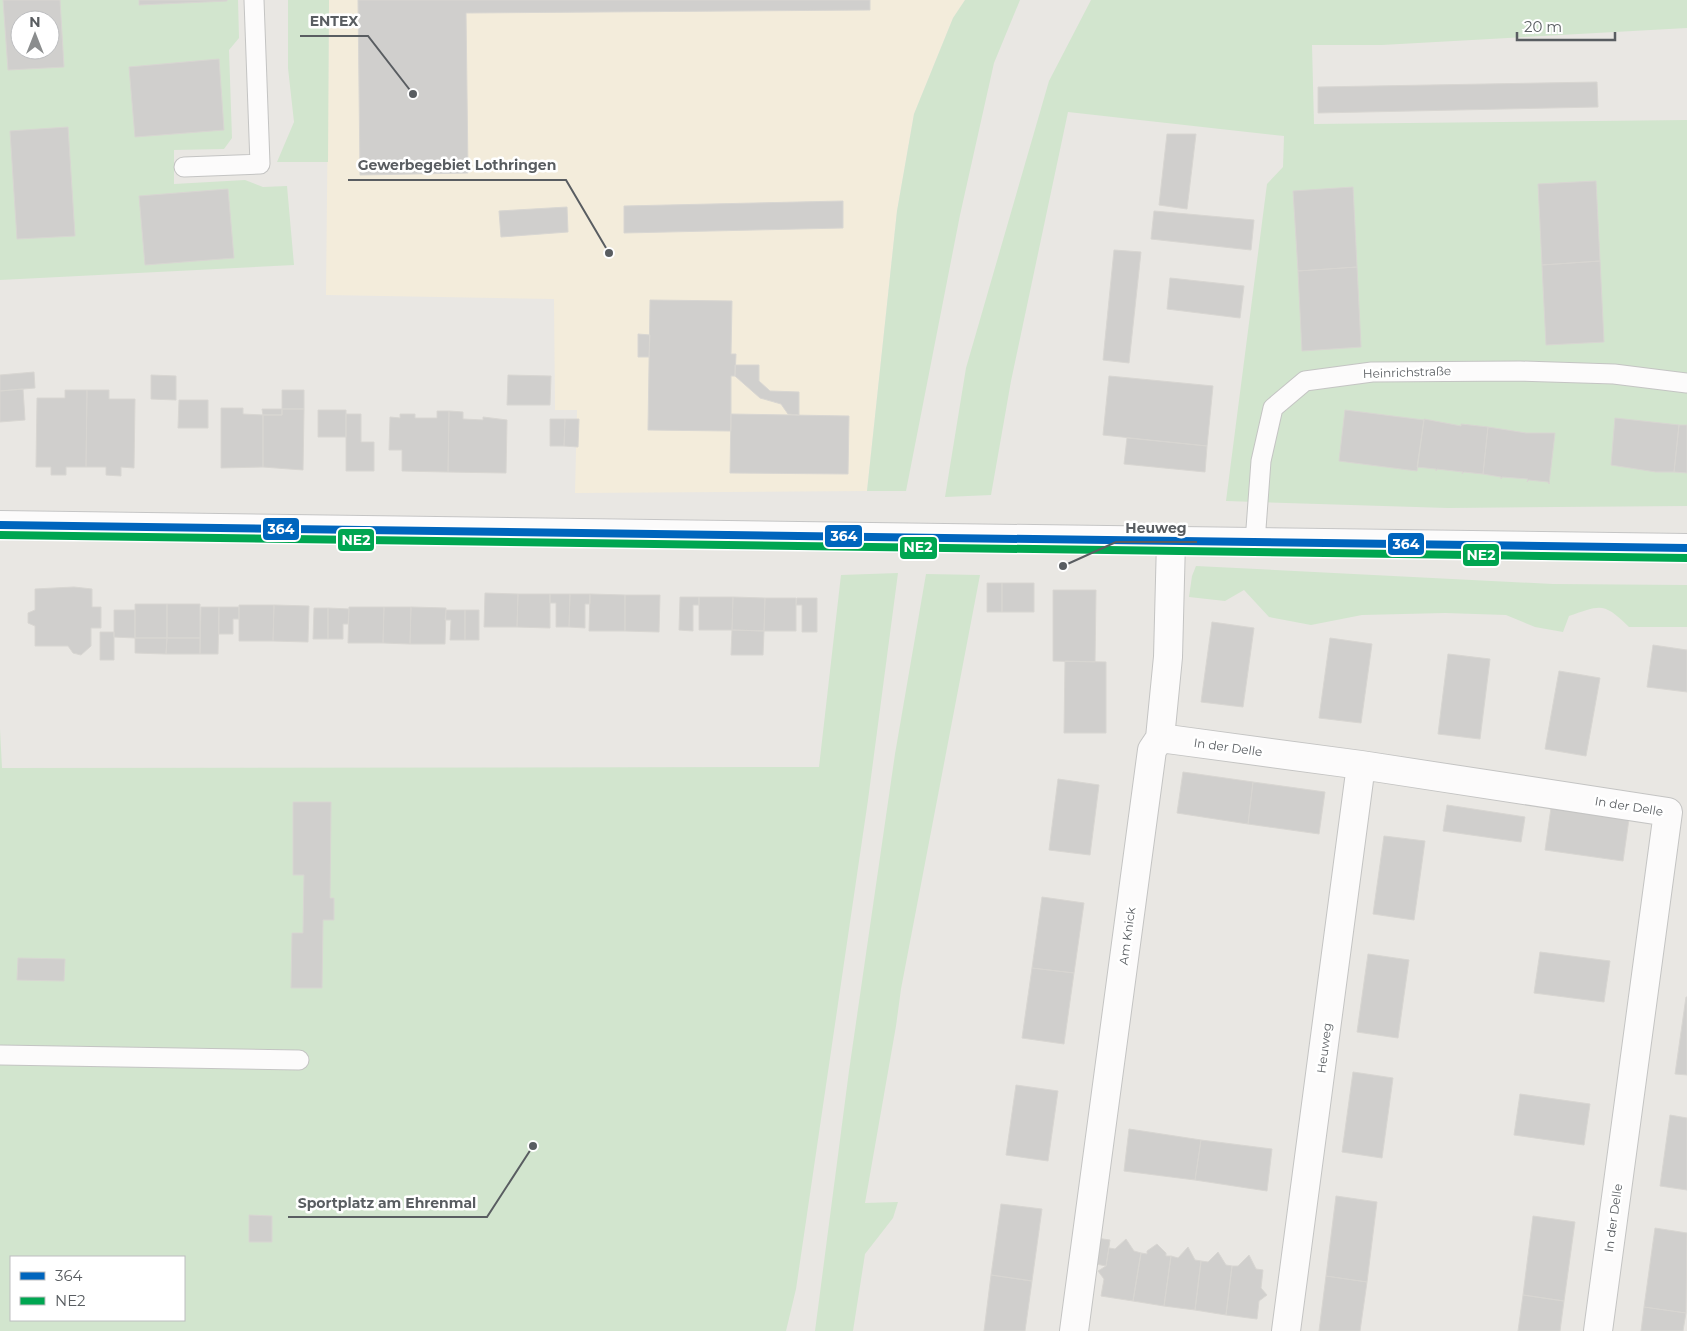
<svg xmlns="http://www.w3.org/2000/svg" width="1687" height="1331" viewBox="0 0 1687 1331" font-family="Montserrat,sans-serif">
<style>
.commercial{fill:#f3ecdb}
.green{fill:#d2e5ce;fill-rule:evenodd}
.building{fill:#d0cfcd;stroke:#d8d6d2;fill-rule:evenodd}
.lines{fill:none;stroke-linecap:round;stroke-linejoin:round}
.lane-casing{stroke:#c4c4c3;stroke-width:21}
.street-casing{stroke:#c4c4c3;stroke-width:30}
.secondary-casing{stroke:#c5c5c5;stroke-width:30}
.lane{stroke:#fcfbfb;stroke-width:19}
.street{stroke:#fcfbfb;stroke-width:28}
.secondary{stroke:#fcfbfb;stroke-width:28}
.bus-1-casing{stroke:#fff;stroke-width:11}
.bus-2-casing{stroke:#fff;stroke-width:11}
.bus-1{stroke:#0065bd;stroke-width:8}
.bus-2{stroke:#00a651;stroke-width:8}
.labels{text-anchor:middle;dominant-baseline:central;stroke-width:5;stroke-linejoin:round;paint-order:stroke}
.street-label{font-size:12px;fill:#595d61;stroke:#fff}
.leader{fill:none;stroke:#595d61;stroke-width:2}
.callout-dot{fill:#595d61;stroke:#fff;stroke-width:2}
.callout-label{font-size:14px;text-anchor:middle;font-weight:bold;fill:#595d61;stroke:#fff;stroke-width:5;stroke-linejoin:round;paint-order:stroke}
.line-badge{stroke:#fff;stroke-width:2}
.badge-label{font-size:14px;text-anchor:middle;font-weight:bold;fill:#fff}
</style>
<rect width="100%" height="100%" fill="#e9e7e3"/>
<path class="commercial" d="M 329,0 L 965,0 L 953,18 L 914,114 L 897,211 L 867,491 L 575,493 L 577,410 L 555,410 L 554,299 L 326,295 Z"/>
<path class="green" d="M 0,0 L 238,0 L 239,38 L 229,50 L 232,138 L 224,149 L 174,150 L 174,184 L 245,180 L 263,187 L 287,186 L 294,265 L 0,280 ZM 20,20 L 50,20 L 50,50 L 20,50 Z
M 288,0 L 329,0 L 328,162 L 277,162 L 294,122 L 288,68 Z
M 965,0 L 1020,0 L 994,63 L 960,215 L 906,491 L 867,491 L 897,211 L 914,114 L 953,18 Z
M 1091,0 L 1687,0 L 1687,28 L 1382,45 L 1312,45 L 1314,124 L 1687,120 L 1687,506 L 1448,508 L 1226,501 L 1267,184 L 1283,167 L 1284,136 L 1068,112 L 1011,381 L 991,495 L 945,497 L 966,368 L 1049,81 Z
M 1196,566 L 1553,584 L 1687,585 L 1687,627 L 1629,627 C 1603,602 1602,605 1569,616 L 1563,632 L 1535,627 L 1506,615 L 1445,613 L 1362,615 L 1311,625 L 1269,617 L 1244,590 L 1225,601 L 1189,597 L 1192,576 Z
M 898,573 L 868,800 L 796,1289 L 786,1331 L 0,1331 L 0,729 L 2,768 L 819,767 L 841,575 ZM 11,1257 L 184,1257 L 184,1320 L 11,1320 Z
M 926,574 L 980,575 L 901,989 L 896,1026 L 865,1203 L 898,1202 L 893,1218 L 865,1254 L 853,1331 L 815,1331 L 849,1071 L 895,754 Z"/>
<path class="building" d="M 3,0 L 60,0 L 64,67 L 8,70 ZM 20,20 L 50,20 L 50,50 L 20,50 Z
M 139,0 L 227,0 L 227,1 L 139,5 Z
M 358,0 L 870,0 L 870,10 L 466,13 L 468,173 L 360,175 Z
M 219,59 L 224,130 L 135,137 L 129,67 Z
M 1597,82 L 1598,107 L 1318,113 L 1318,87 Z
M 68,127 L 75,236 L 17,239 L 10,131 Z
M 1167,134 L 1196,134 L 1187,209 L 1159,205 Z
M 1596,181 L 1600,261 L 1542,265 L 1538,184 Z
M 1353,187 L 1357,267 L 1298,271 L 1293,191 Z
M 228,189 L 234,258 L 145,265 L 139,196 Z
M 843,201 L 843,228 L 624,233 L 624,206 Z
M 567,207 L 568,232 L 501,237 L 499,211 Z
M 1154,211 L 1254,220 L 1251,250 L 1151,239 Z
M 1114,250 L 1141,252 L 1129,363 L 1103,360 Z
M 1600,261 L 1604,342 L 1546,345 L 1542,265 Z
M 1357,267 L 1361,347 L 1302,351 L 1298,271 Z
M 1170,278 L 1244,286 L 1240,318 L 1167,309 Z
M 650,300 L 732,301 L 731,354 L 736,354 L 735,376 L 731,376 L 731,431 L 648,430 Z
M 638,334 L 650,335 L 649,357 L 638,357 Z
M 735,365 L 759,365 L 759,381 L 770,391 L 799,392 L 799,415 L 788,414 L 781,404 L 760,398 L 735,376 Z
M 34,372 L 35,388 L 0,391 L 0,375 Z
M 151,375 L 176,376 L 176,400 L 151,399 Z
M 508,375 L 551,376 L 550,405 L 507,405 Z
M 1109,376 L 1213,386 L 1207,446 L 1103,435 Z
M 23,389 L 25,420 L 0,422 L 0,391 Z
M 65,390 L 87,390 L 86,467 L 66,467 L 66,475 L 51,475 L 51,467 L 36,467 L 37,398 L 65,398 Z
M 87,390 L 109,390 L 109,399 L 135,399 L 134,468 L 121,467 L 121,476 L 106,475 L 106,467 L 86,467 Z
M 282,390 L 304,390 L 304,409 L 282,409 Z
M 179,400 L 208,400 L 208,428 L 178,428 Z
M 221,408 L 243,408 L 243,414 L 263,415 L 263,467 L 221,468 Z
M 262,409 L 282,409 L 282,415 L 263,415 Z
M 282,409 L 304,409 L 303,470 L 263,467 L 263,415 L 282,415 Z
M 318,410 L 346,410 L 346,437 L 318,437 Z
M 1345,410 L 1424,420 L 1417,471 L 1339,461 Z
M 437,411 L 449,411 L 448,472 L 402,471 L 402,450 L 389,450 L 390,417 L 400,418 L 400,414 L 415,414 L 415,418 L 437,418 Z
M 449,411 L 463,412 L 463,419 L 483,420 L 483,417 L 507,420 L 506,473 L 448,472 Z
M 346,414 L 361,414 L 361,442 L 374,442 L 374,471 L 346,471 Z
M 731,414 L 849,416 L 848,474 L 730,473 Z
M 1615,418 L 1679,425 L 1674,472 L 1656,472 L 1611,465 Z
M 550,419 L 565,419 L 564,446 L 550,446 Z
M 565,419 L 579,419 L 578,447 L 564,446 Z
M 1424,419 L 1461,426 L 1461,424 L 1488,427 L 1483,474 L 1464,472 L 1462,474 L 1463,472 L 1437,469 L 1436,471 L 1436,469 L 1417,467 Z
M 1679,425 L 1687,425 L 1687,473 L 1674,472 Z
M 1488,427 L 1526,433 L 1555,433 L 1549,484 L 1548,482 L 1529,480 L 1527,482 L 1528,479 L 1502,477 L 1501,479 L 1501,477 L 1483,474 Z
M 1127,438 L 1207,446 L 1205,472 L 1124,464 Z
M 987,583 L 1002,583 L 1002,612 L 987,612 Z
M 1002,583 L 1034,583 L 1034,612 L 1002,612 Z
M 74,587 L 92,589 L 92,607 L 101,607 L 101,628 L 91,628 L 91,646 L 81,655 L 73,653 L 68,646 L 35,646 L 35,626 L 28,623 L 28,613 L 35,610 L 35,589 Z
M 1053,590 L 1096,590 L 1095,662 L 1053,661 Z
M 485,593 L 518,594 L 517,627 L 484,627 Z
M 518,594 L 550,594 L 550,628 L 517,627 Z
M 550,594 L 570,594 L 569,627 L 556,627 L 556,603 L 550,603 Z
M 570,594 L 590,594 L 590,604 L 585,604 L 585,628 L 569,627 Z
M 590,594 L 625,595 L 625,631 L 589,631 Z
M 625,595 L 660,595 L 659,632 L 625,631 Z
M 680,597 L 699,597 L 699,605 L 693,605 L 693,631 L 679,630 Z
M 699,597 L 733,597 L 732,630 L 699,630 Z
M 733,597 L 765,598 L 764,631 L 732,630 Z
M 765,598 L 796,598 L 796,631 L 764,631 Z
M 797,598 L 817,598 L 817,632 L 802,632 L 802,605 L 796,605 Z
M 135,604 L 167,604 L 167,638 L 135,638 Z
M 167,604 L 200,604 L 200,638 L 167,638 Z
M 239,605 L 274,605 L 273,641 L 239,641 Z
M 274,605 L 309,606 L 308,642 L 273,641 Z
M 201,607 L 219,607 L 218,654 L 200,654 Z
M 219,607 L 239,607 L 239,619 L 233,619 L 233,634 L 219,634 Z
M 349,607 L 384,607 L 383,643 L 348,643 Z
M 384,607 L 411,607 L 410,644 L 383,643 Z
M 411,607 L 446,608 L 445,644 L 410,644 Z
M 314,608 L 328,608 L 328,639 L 313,639 Z
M 328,608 L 349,609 L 348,624 L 343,624 L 343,639 L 328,639 Z
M 114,610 L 135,610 L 135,638 L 114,637 Z
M 446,610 L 465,610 L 465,640 L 450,640 L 451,620 L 445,620 Z
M 465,610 L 479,610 L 479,640 L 465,640 Z
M 1212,622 L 1254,628 L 1243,707 L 1201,702 Z
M 732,630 L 764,631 L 763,655 L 731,655 Z
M 100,632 L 114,632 L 114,660 L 100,660 Z
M 135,638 L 167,638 L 166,654 L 135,653 Z
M 167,638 L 200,638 L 200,654 L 166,654 Z
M 1330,638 L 1372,644 L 1361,723 L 1319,718 Z
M 1653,645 L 1687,650 L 1687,692 L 1647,687 Z
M 1448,654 L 1490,659 L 1480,739 L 1438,734 Z
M 1065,661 L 1106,662 L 1106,733 L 1064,733 Z
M 1559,671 L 1600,678 L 1586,756 L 1545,749 Z
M 1183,772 L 1253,782 L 1248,824 L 1177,813 Z
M 1058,779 L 1099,785 L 1090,855 L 1049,850 Z
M 1253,782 L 1325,792 L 1319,834 L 1248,824 Z
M 293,802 L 331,802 L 330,898 L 334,898 L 334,920 L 323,920 L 322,988 L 291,988 L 292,933 L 303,933 L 304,875 L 293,875 Z
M 1447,805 L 1525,817 L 1521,842 L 1443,831 Z
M 1551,808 L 1629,819 L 1623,861 L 1545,850 Z
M 1384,836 L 1425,841 L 1414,920 L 1373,914 Z
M 1042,897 L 1084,903 L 1074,973 L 1032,968 Z
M 1540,952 L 1610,961 L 1604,1002 L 1534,993 Z
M 1368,954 L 1409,960 L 1398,1038 L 1357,1032 Z
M 18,958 L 65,959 L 64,981 L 17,980 Z
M 1032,968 L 1074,973 L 1064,1044 L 1022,1038 Z
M 1686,997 L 1687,997 L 1687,1075 L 1675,1074 Z
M 1353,1072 L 1393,1078 L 1382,1158 L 1342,1152 Z
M 1016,1085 L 1058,1091 L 1048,1161 L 1006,1155 Z
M 1520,1094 L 1590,1104 L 1584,1145 L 1514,1135 Z
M 1670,1115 L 1687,1118 L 1687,1190 L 1660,1186 Z
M 1129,1129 L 1201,1140 L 1195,1180 L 1124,1171 Z
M 1201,1140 L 1272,1149 L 1267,1191 L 1195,1180 Z
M 1336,1196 L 1377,1202 L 1367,1282 L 1326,1276 Z
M 1001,1204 L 1042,1209 L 1032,1281 L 991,1275 Z
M 249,1215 L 272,1216 L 272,1242 L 249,1242 Z
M 1533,1216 L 1575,1222 L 1564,1301 L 1523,1295 Z
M 1655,1228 L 1687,1233 L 1686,1313 L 1644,1307 Z
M 1096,1238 L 1110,1240 L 1106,1266 L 1091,1263 Z
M 1126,1239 L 1134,1251 L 1141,1253 L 1133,1301 L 1101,1296 L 1104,1279 L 1098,1271 L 1106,1266 L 1109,1248 L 1115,1249 Z
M 1157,1244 L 1166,1253 L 1166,1256 L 1171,1256 L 1164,1306 L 1133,1301 L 1141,1253 L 1147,1254 L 1147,1251 Z
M 1188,1247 L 1195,1260 L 1201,1261 L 1195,1310 L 1164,1306 L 1171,1256 L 1178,1258 Z
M 1218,1252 L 1226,1265 L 1232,1266 L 1226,1315 L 1195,1310 L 1201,1261 L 1208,1262 Z
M 1249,1255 L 1256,1269 L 1263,1270 L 1261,1288 L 1267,1295 L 1259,1301 L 1257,1319 L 1226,1315 L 1232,1266 L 1238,1266 Z
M 991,1275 L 1032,1281 L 1025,1331 L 984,1331 Z
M 1326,1276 L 1367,1282 L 1360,1331 L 1319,1331 Z
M 1523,1295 L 1564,1301 L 1560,1331 L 1518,1331 Z
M 1644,1307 L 1686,1313 L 1683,1331 L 1641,1331 Z"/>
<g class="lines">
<defs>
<path id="lane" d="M 184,167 L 260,164 L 254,0
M 1255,542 L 1261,461 L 1273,408 L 1305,381 L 1372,372 L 1520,371 L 1614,374 L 1687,383
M 0,1055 L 299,1060"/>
<path id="street" d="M 1160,738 L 1361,765 L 1668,812 L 1598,1331
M 1074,1331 L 1152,750 L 1160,738 L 1168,657 L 1171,541
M 1286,1331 L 1361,765"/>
<path id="secondary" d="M 0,525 L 1687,548"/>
</defs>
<use href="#lane" class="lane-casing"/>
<use href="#street" class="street-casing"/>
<use href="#secondary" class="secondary-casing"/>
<use href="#lane" class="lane"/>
<use href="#street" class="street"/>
<use href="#secondary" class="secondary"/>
<defs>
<path id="bus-1" d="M 0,525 L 1687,548"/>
<path id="bus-2" d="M 0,535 L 1687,558"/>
</defs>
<use href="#bus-1" class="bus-1-casing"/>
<use href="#bus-2" class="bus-2-casing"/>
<use href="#bus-1" class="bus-1"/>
<use href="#bus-2" class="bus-2"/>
</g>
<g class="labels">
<g class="street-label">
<text transform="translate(1407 372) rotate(-2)">Heinrichstraße</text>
<text transform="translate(1228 747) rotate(8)">In der Delle</text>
<text transform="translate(1629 806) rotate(9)">In der Delle</text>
<text transform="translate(1127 936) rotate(-82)">Am Knick</text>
<text transform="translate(1324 1048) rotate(-83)">Heuweg</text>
<text transform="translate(1613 1218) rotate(-82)">In der Delle</text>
</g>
</g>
<path class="leader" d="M413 94L368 36H300M609 253L566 180H348M1063 566L1116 542H1197M533 1146L487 1217H288"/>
<g class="callout-dot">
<circle cx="413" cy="94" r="5"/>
<circle cx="609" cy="253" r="5"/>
<circle cx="1063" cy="566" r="5"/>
<circle cx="533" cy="1146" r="5"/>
</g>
<g class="callout-label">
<text x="334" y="26">ENTEX</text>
<text x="457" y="170">Gewerbegebiet Lothringen</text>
<text x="1156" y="533">Heuweg</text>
<text x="387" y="1208">Sportplatz am Ehrenmal</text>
</g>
<g class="line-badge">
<rect x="262" y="517" width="38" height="24" rx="5" fill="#0065bd"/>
<rect x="824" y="524" width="39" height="24" rx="5" fill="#0065bd"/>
<rect x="337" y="528" width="38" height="24" rx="5" fill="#00a651"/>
<rect x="1387" y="532" width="38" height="24" rx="5" fill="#0065bd"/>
<rect x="899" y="536" width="39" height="24" rx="5" fill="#00a651"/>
<rect x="1462" y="543" width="38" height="24" rx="5" fill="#00a651"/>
</g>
<g class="badge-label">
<text x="281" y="534">364</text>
<text x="844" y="541">364</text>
<text x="356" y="545">NE2</text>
<text x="1406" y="549">364</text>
<text x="918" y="552">NE2</text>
<text x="1481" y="560">NE2</text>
</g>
<rect x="10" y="1256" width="175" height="65" fill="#ffffff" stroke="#bdbec0"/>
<rect x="20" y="1272" width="25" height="8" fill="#0065bd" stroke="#bdbec0"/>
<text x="55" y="1281" font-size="15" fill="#595d61">364</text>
<rect x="20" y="1297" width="25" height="8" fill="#00a651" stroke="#bdbec0"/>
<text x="55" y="1306" font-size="15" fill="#595d61">NE2</text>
<g transform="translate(35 35)"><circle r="24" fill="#ffffff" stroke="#bdbec0"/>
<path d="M0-4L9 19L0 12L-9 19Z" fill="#8b8d8e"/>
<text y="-8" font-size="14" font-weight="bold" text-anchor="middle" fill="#595d61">N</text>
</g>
<path d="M1517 32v8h98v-8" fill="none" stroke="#595d61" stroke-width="2.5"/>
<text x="1524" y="32" font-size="15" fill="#595d61" stroke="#ffffff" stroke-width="4" paint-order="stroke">20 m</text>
</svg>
